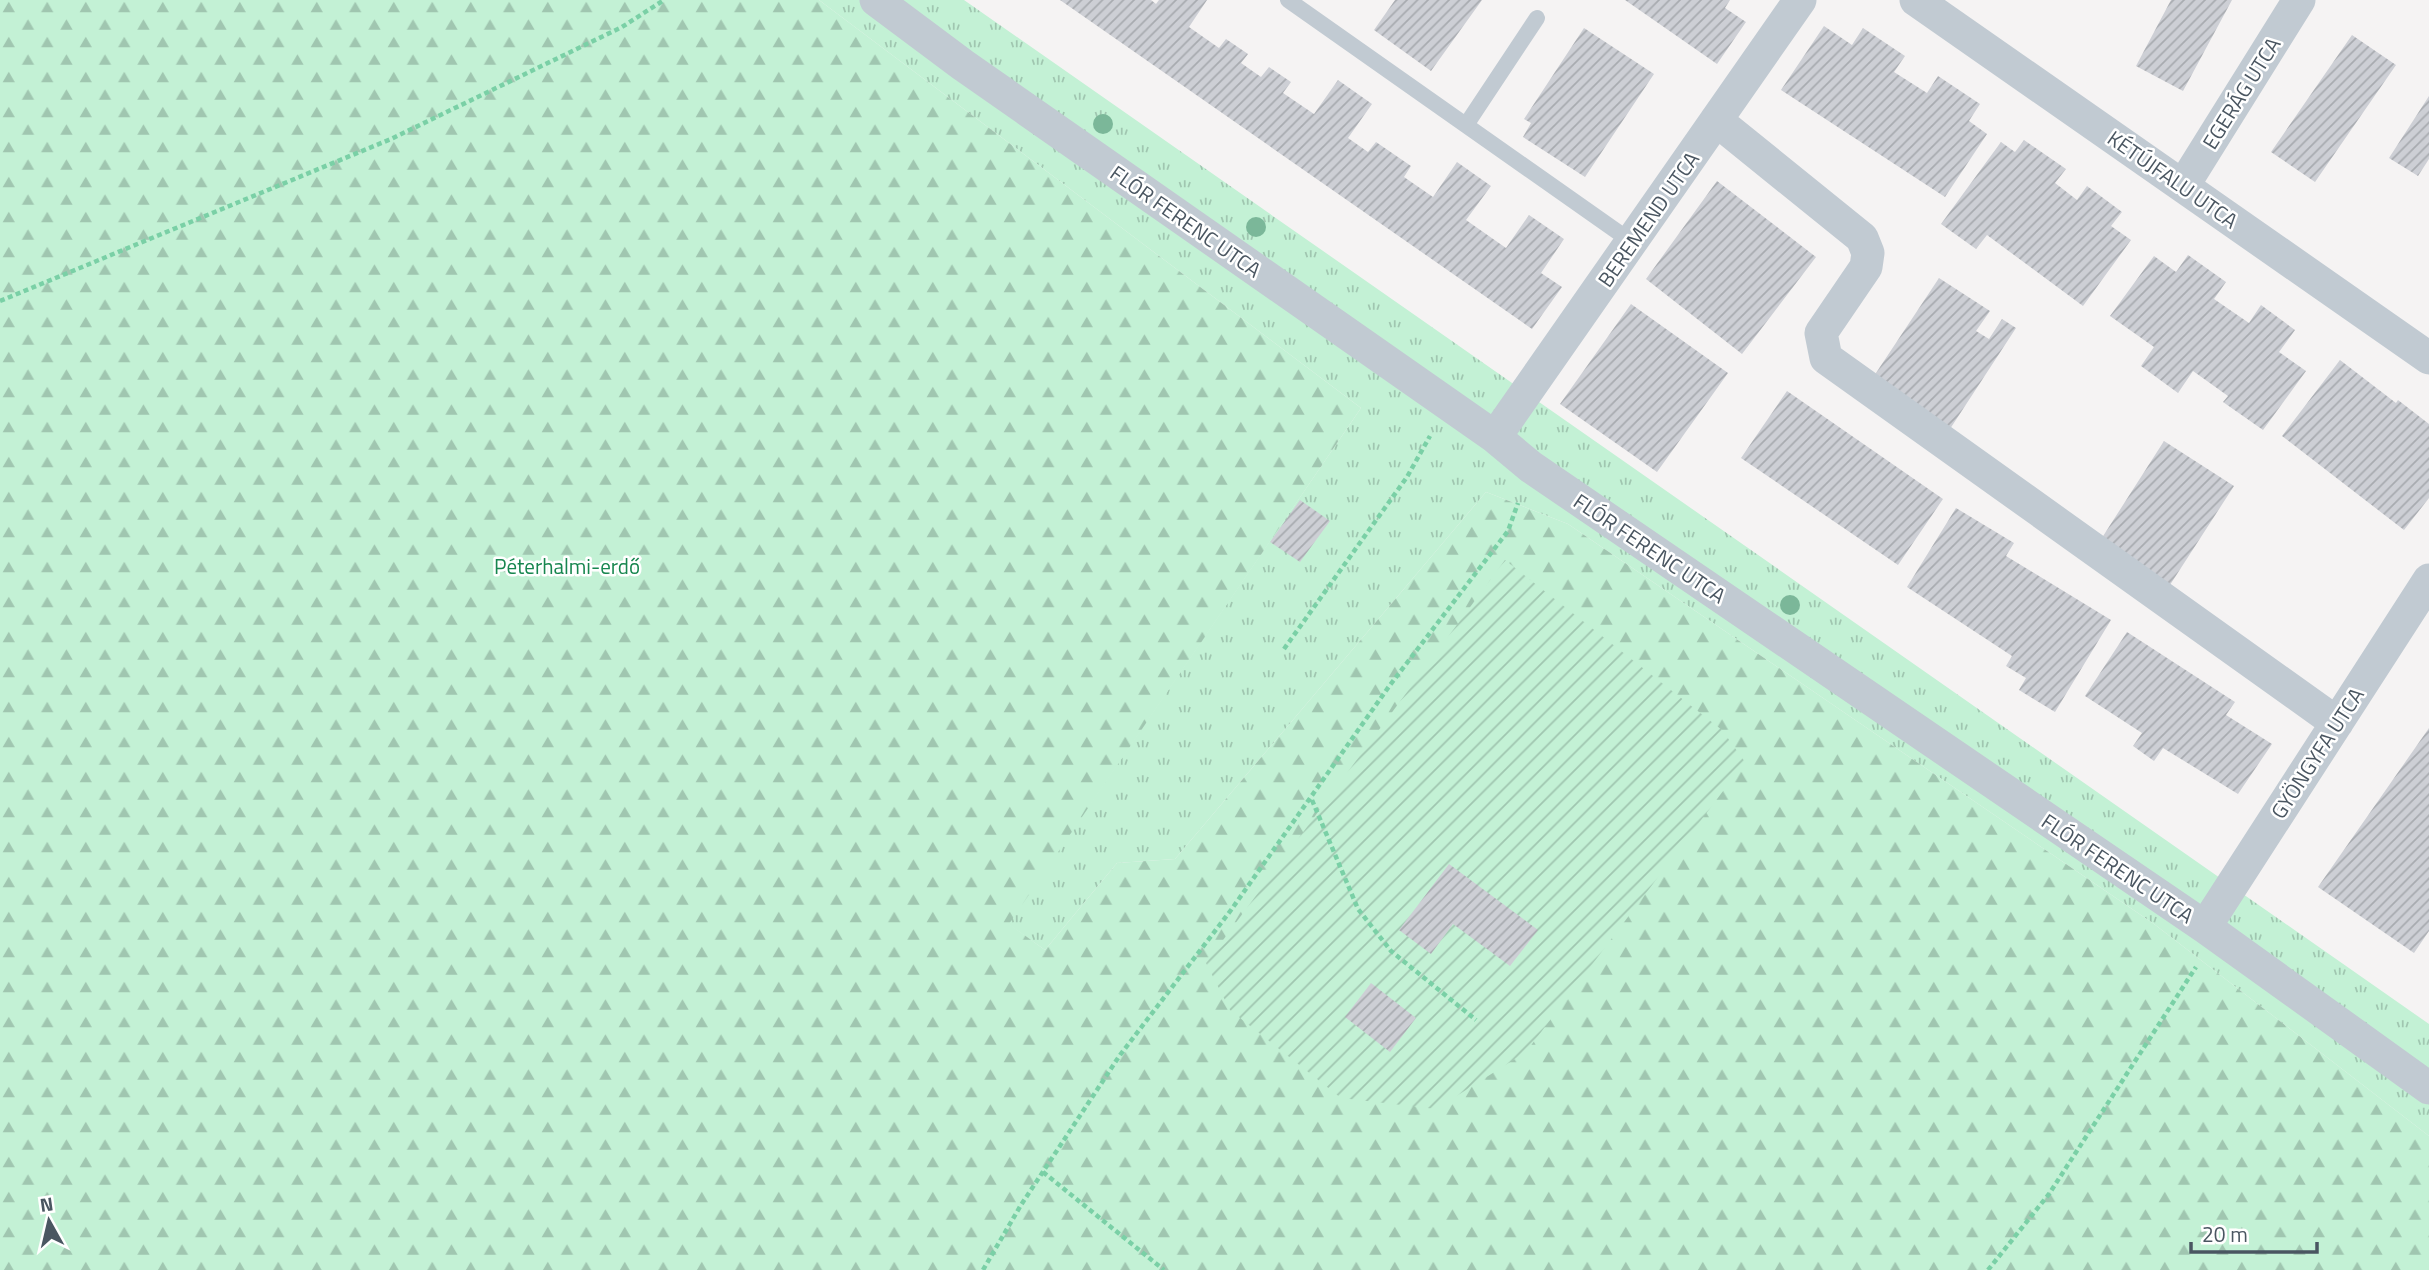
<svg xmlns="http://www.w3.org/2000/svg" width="2429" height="1270" viewBox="0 0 2429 1270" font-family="'Titillium Web',sans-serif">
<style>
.grass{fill:url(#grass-tufts)}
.forest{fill:url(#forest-firs)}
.garden{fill:url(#garden-furrows)}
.building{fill:url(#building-hatch)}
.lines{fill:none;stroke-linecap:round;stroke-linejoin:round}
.path{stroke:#7ad0a6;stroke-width:4.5;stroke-dasharray:5 3.5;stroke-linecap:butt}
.service{stroke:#c1cad2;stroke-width:16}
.minor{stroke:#c1cad2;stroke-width:33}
.tree{fill:#7bb799}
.labels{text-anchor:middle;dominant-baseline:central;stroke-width:5;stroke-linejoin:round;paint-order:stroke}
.street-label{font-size:21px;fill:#4a5661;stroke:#fff}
.park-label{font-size:21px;fill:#17864f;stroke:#fff}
</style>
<defs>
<pattern id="grass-tufts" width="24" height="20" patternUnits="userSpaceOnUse" patternTransform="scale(1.75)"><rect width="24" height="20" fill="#c3f1d5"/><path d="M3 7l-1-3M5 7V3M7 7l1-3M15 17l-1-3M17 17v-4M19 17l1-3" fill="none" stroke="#a0c6b0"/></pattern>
<pattern id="forest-firs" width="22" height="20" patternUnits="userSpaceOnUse" patternTransform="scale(1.75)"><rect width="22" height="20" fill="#c3f1d5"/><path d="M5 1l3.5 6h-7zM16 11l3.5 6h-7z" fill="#a0c6b0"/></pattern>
<pattern id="garden-furrows" width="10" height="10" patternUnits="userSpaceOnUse" patternTransform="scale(1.75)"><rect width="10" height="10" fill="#c3f1d5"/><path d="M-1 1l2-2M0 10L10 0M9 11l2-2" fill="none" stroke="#a0c6b0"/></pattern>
<pattern id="building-hatch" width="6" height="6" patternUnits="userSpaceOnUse" patternTransform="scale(1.75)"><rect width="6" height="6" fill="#cdcfd5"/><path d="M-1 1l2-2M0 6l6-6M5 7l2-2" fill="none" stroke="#a8abb0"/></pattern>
</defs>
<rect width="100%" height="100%" fill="#f5f3f3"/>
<path class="grass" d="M 819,0 L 964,0 L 2429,1024 L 2429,1136 L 2154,924 L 1568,524 L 1486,492 L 1175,859 L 1117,863 L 1045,950 L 1008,924 L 1361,408 Z"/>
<path class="forest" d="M 0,0 L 819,0 L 1361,408 L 1009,924 L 1045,950 L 1117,863 L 1175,859 L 1486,492 L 1568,524 L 2154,924 L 2429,1136 L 2429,1270 L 0,1270 Z"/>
<path class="garden" d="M 1505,560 L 1722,730 L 1745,762 L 1526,1052 L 1436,1109 L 1341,1098 L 1230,1010 L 1206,963 Z"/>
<path class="building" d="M 1060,0 L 1151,0 L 1156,4 L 1159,0 L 1207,0 L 1189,27 L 1219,48 L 1226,39 L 1248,54 L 1241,63 L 1261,77 L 1269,67 L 1291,82 L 1283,93 L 1314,114 L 1338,80 L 1372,104 L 1348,138 L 1368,152 L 1376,142 L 1411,166 L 1404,177 L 1433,197 L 1457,162 L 1491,186 L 1466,220 L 1506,248 L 1529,215 L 1564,239 L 1541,273 L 1562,287 L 1532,329 Z
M 1395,0 L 1482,0 L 1431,71 L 1374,30 Z
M 1625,0 L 1730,0 L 1725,8 L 1746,22 L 1717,64 Z
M 2171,0 L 2232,0 L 2183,91 L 2136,66 Z
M 1824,26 L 1852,45 L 1863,28 L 1905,56 L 1894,72 L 1927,93 L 1938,76 L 1980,104 L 1969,121 L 1987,134 L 1945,197 L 1781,90 Z
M 1584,28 L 1654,74 L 1585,177 L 1523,137 L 1531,123 L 1524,119 Z
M 2352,35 L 2396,65 L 2315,182 L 2271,152 Z
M 2429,96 L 2429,159 L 2418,176 L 2389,158 Z
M 2024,140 L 2066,169 L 2055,183 L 2077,200 L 2087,186 L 2122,212 L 2111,226 L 2131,240 L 2083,306 L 1987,235 L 1976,249 L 1941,224 L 2001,142 L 2015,152 Z
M 1717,181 L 1816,257 L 1742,354 L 1646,279 Z
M 2188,255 L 2226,282 L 2214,299 L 2249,323 L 2261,305 L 2295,330 L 2279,352 L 2306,371 L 2263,430 L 2223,402 L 2228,396 L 2193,371 L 2178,393 L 2141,366 L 2154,347 L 2110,316 L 2154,256 L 2176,272 Z
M 1939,278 L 1990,311 L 1976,331 L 1989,339 L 2002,319 L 2016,328 L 1948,432 L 1870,382 Z
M 1631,304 L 1728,373 L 1657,472 L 1560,404 Z
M 2340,360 L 2396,403 L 2398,400 L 2429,424 L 2429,498 L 2404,530 L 2282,436 Z
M 1787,391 L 1943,499 L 1898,565 L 1741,458 Z
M 2164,441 L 2234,486 L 2168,588 L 2098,544 Z
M 1300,500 L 1330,521 L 1300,562 L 1270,542 Z
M 1956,508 L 2014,543 L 2006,556 L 2111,620 L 2055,712 L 2019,690 L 2026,678 L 2006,666 L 2012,656 L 1907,587 Z
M 2127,632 L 2235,702 L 2226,715 L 2272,744 L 2238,794 L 2163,748 L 2154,761 L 2133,746 L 2142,733 L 2085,696 Z
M 2429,728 L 2429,931 L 2414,953 L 2318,887 Z
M 1449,864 L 1538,930 L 1510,966 L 1453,924 L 1431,954 L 1399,930 Z
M 1371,983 L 1416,1018 L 1390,1052 L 1345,1017 Z"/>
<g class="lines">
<path class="path" d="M 0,301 L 391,139 L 622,27 L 664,0
M 1284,649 L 1407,477 L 1430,436
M 1312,800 L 1358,909 L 1391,951 L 1476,1020
M 1043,1172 L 1164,1270
M 983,1270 L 1021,1205 L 1120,1055 L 1231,910 L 1390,685 L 1508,531 L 1518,503
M 1988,1270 L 2049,1194 L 2196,967"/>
<path class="service" d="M 1288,0 L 1632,242
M 1466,125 L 1537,18"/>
<path class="minor" d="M 876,0 L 963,65 L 1495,437 L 1531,467 L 2205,927 L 2429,1088
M 1916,0 L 2429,358
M 1716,120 L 1862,238 L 1868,253 L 1866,267 L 1821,333 L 1826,358 L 2337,723
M 2183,186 L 2299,0
M 1495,437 L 1800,0
M 2205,927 L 2429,580"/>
</g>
<g class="tree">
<circle cx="1103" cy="124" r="10"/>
<circle cx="1256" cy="227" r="10"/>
<circle cx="1790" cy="605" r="10"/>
</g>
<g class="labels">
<g class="street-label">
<text transform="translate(2241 93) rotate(-58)">EGERÁG UTCA</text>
<text transform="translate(2173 179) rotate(35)">KÉTÚJFALU UTCA</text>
<text transform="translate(1648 219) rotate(-55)">BEREMEND UTCA</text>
<text transform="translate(1186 221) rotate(35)">FLÓR FERENC UTCA</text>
<text transform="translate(1650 548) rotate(34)">FLÓR FERENC UTCA</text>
<text transform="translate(2317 753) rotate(-57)">GYÖNGYFA UTCA</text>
<text transform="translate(2118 868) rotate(34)">FLÓR FERENC UTCA</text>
</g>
<g class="park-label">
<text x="567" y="566">Péterhalmi-erdő</text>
</g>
</g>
<g transform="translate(49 1221) rotate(352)" stroke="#ffffff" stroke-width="5" paint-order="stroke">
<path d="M0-5L12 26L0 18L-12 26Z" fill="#4a5661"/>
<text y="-10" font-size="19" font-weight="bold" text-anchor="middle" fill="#4a5661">N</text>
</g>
<path d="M2191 1242v10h126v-10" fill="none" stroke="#4a5661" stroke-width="3.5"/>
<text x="2202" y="1242" font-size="21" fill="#4a5661" stroke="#ffffff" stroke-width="5" paint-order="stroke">20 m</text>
</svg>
